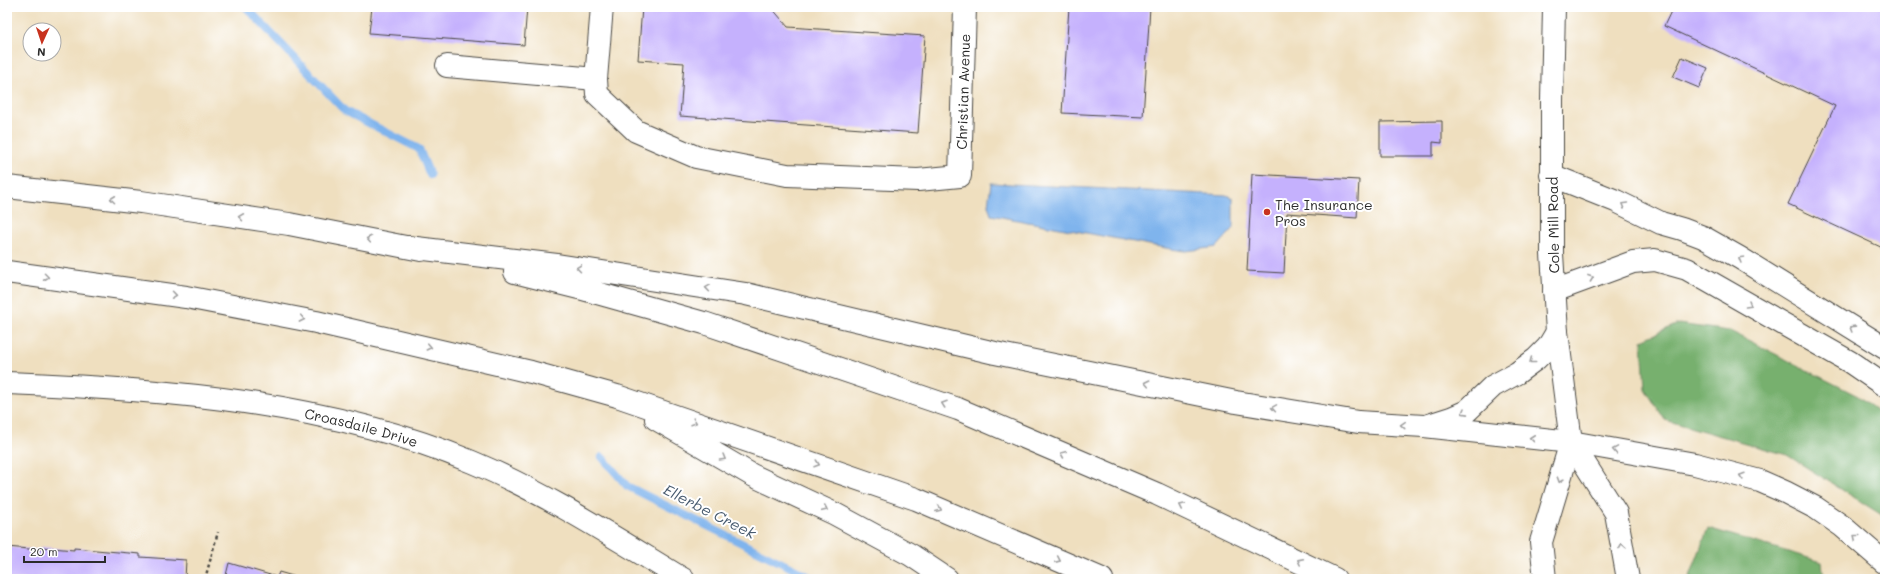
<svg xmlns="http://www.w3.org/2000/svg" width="1892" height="586" viewBox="0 0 1892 586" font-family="Mali,sans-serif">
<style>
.forest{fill:#77b06e;stroke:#516e4c}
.water{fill:#7fb4ed;stroke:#55708c}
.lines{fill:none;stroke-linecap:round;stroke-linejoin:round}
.stream{stroke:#7fb4ed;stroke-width:8}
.building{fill:#c5b1fd}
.minor-casing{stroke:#484641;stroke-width:24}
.highway-casing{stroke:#484641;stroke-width:24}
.path{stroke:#484641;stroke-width:2.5;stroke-dasharray:3 3;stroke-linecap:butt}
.minor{stroke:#fff;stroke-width:22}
.highway{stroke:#fff;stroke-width:22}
.oneway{stroke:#a0a0a0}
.poi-dot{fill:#c8321e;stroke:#fff;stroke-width:1.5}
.labels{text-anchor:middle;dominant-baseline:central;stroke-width:4;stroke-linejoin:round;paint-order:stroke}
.street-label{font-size:14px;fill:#2b2b2b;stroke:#fff}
.poi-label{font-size:14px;fill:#2b2b2b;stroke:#fff;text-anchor:start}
.water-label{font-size:15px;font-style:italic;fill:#485b6f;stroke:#fff}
</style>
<rect width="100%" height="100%" fill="#fff"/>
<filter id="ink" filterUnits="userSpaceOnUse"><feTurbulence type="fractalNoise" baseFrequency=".025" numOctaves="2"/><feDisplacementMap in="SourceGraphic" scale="8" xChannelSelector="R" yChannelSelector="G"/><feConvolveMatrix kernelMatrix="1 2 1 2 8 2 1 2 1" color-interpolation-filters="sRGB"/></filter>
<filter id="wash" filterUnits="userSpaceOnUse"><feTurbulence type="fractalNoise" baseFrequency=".012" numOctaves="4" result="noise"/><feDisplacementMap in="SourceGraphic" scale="16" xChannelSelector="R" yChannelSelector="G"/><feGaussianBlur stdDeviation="0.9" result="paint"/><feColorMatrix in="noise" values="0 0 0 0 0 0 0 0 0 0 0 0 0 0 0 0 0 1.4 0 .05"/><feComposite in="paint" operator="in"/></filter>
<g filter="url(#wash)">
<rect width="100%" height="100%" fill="#efdfbf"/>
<path class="forest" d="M 1678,324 L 1730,331 L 1858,396 L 1885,417 L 1885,517 L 1787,455 L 1665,420 L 1645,389 L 1642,340 Z
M 1708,528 L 1822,562 L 1824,579 L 1689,579 Z"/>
<path class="water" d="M 991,183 L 1226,195 L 1233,198 L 1233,229 L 1217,247 L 1186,251 L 1171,249 L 991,215 L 988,205 Z"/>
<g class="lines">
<path class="stream" d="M 246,7 L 345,111 L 419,149 L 430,175
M 602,457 L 627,486 L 814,579"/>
</g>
<g id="blocks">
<path class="building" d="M 372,7 L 527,7 L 524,45 L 369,33 Z
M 642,7 L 771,7 L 788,27 L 925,36 L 918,133 L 680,116 L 684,63 L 638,60 Z
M 1069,7 L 1150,7 L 1143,117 L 1062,113 Z
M 1673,7 L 1885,7 L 1885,249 L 1788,204 L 1835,106 L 1664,26 Z
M 1682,57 L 1708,68 L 1699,88 L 1673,77 Z
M 1442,121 L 1442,143 L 1433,142 L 1433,156 L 1380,156 L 1380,122 Z
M 1252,174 L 1359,180 L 1357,218 L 1287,213 L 1284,273 L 1247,271 Z
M 7,547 L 40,550 L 41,547 L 74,550 L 74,548 L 140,554 L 140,557 L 186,560 L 185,579 L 7,579 Z
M 229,563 L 277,577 L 279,572 L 303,579 L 225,579 Z"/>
</g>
</g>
<g filter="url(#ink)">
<use href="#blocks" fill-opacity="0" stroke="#484641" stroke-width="1"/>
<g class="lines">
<defs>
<g id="minor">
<path id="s1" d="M 602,7 L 596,79 L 597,94 L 636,131 L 696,157 L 787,175 L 918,180 L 960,176 L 965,7"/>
<path d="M 447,66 L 596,79"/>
<path d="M 1551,175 L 1616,201 L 1661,223 L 1682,229 L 1703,237 L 1740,258 L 1885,348"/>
<path d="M 1554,291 L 1633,262 L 1655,260 L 1687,269 L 1850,362 L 1885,386"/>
<path id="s2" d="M 7,383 C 164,389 326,401 472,462 C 546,493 615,538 683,579"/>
<path d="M 1571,442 L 1616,513 L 1628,579"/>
<path d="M 1545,579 L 1541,542 L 1571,442 L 1557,332 L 1552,254 L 1552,100 L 1554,7"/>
</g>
<path id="highway" d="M 7,187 L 141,202 L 289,224 L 421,250
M 408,247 L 557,265 L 746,294 L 995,353 L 1236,402 L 1358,422 L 1424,426 L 1571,442 L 1695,464 L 1760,481 L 1785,492 L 1816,508 L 1842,526 L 1885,563
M 7,272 L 186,297 L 316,322 L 531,372 L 617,396 L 916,499 L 1102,579
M 515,272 L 579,288 L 704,323 L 958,409 L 1157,494 L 1335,579
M 656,419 L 752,475 L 835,514 L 911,555 L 947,579
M 1429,425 L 1451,418 L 1467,411 L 1493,386 L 1517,373 L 1536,359 L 1548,347 L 1557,332"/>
</defs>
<use href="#minor" class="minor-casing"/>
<use href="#highway" class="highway-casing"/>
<path class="path" d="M 205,579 L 218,532"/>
<use href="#minor" class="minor"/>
<use href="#highway" class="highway"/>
</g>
<defs><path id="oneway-chevron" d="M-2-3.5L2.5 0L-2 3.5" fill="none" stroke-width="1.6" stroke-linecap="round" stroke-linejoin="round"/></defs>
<g class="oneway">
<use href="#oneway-chevron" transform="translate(113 199) rotate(-173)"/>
<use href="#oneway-chevron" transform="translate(1624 205) rotate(-150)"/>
<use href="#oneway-chevron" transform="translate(241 217) rotate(-172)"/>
<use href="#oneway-chevron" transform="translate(369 239) rotate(-169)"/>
<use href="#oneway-chevron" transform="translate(1741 259) rotate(-149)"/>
<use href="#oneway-chevron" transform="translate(579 268) rotate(-172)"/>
<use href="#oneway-chevron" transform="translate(46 277) rotate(7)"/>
<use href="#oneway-chevron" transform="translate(1591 278) rotate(-20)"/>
<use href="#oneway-chevron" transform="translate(708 288) rotate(-171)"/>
<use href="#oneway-chevron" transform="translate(174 295) rotate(8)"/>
<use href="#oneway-chevron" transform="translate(1749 305) rotate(30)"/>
<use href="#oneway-chevron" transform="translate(302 319) rotate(11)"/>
<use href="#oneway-chevron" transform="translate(1852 328) rotate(-148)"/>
<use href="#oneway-chevron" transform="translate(429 347) rotate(13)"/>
<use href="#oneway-chevron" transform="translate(1532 361) rotate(142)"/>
<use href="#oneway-chevron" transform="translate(1147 383) rotate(-168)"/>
<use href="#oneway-chevron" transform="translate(944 404) rotate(-161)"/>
<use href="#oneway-chevron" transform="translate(1274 408) rotate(-171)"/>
<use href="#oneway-chevron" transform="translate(1464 412) rotate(151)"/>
<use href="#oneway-chevron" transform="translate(694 422) rotate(18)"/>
<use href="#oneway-chevron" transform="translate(1403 425) rotate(-176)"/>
<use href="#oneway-chevron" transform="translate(1532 438) rotate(-174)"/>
<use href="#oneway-chevron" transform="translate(1615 450) rotate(-170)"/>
<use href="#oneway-chevron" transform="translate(1063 454) rotate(-157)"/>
<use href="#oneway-chevron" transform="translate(723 458) rotate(30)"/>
<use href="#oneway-chevron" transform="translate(817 464) rotate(19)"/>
<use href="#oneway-chevron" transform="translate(1742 476) rotate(-163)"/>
<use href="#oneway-chevron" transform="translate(1560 480) rotate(107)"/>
<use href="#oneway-chevron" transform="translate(1182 506) rotate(-155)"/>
<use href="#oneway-chevron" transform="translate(825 509) rotate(25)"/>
<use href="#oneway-chevron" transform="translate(939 509) rotate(23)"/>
<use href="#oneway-chevron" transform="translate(1856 537) rotate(-141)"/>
<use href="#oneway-chevron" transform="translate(1622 546) rotate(-100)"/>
<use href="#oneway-chevron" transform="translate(1058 560) rotate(24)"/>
<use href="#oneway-chevron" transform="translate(1300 561) rotate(-153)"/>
</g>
</g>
<circle class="poi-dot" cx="1267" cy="212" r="4"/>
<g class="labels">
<g class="street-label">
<text stroke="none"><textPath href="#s1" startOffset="557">Christian Avenue</textPath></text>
<text transform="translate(1553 225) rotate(-91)">Cole Mill Road</text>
<text stroke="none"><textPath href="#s2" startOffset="358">Croasdaile Drive</textPath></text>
</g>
<g class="poi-label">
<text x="1275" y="204">The Insurance<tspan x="1275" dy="16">Pros</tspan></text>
</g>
<g class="water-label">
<text transform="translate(710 511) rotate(27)">Ellerbe Creek</text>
</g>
</g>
<rect width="1892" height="586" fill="none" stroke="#fff" stroke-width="24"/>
<g transform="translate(42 42) rotate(183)"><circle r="19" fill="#ffffff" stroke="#aaaaaa"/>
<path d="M0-3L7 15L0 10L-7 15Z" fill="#c8321e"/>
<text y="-6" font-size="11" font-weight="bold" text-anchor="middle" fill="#2b2b2b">N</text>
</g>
<path d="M24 556v6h81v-6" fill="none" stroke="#2b2b2b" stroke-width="2"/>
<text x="30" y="556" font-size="12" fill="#2b2b2b" stroke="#ffffff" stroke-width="3" paint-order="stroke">20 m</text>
</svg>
